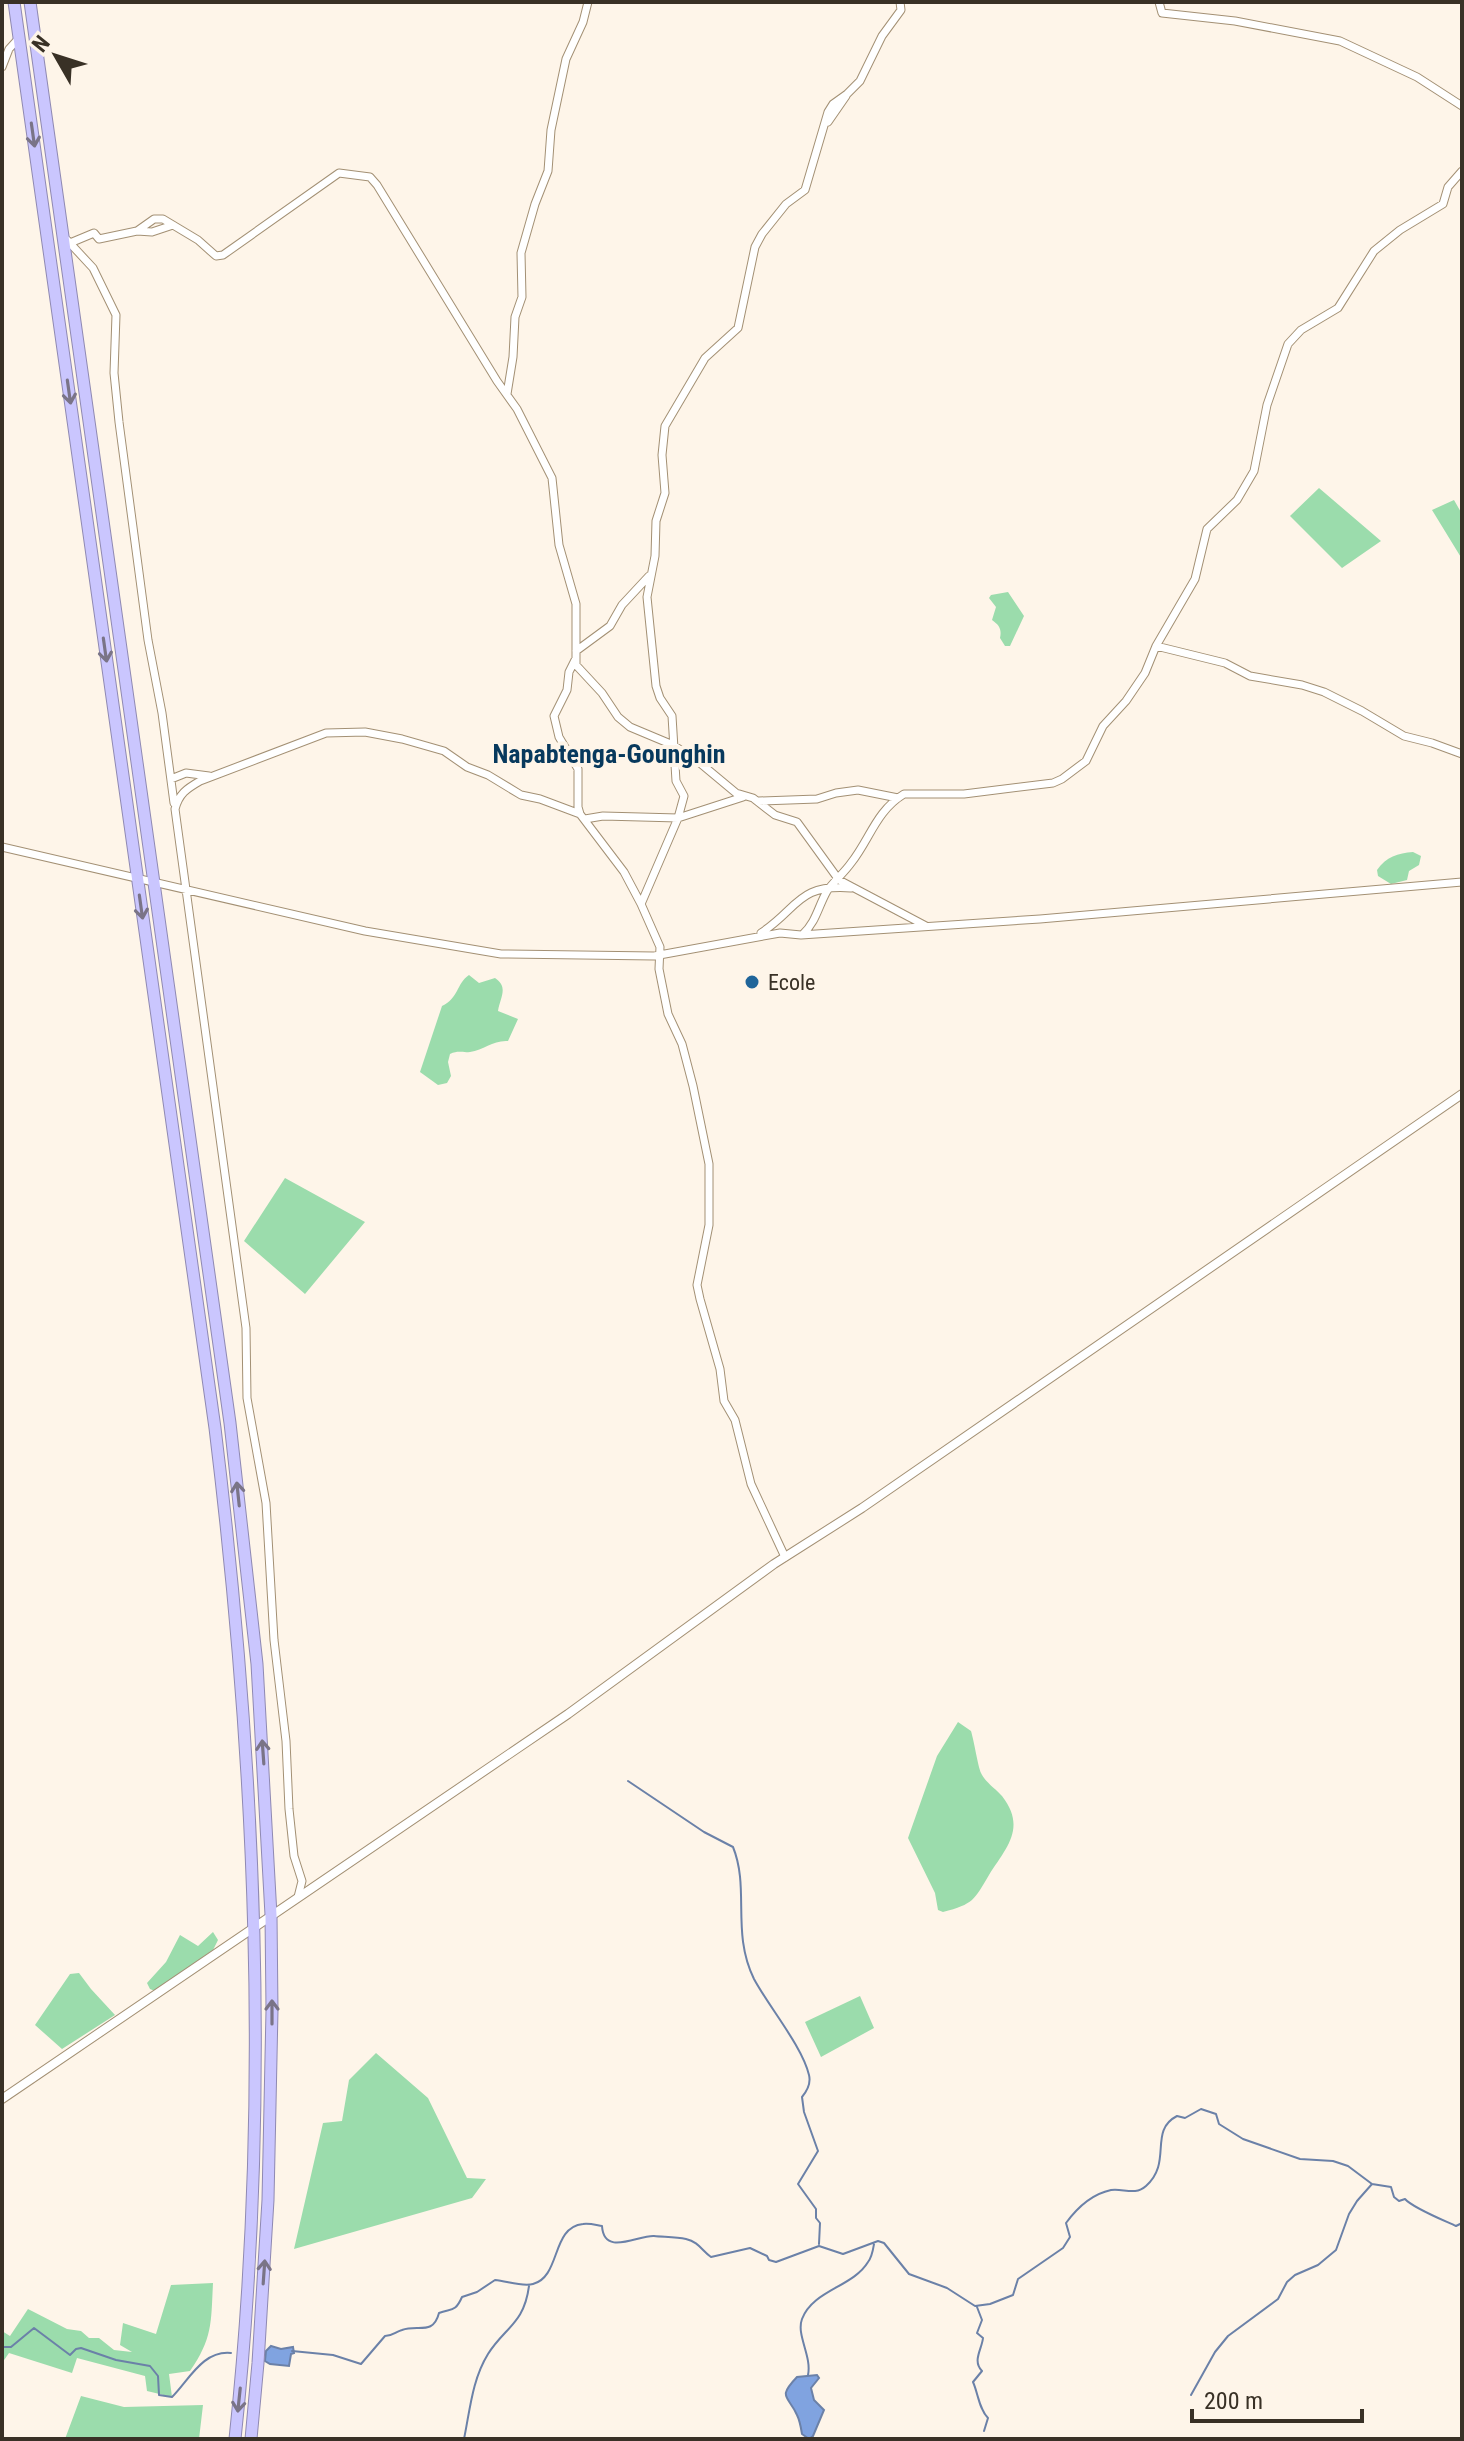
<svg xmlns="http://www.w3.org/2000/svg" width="1464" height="2441" viewBox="0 0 1464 2441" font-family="'Roboto Condensed',sans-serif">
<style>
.green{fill:#9bdcac}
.water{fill:#80a3e0;stroke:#6b81a8;stroke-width:2}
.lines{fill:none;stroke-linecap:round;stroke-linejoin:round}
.stream{stroke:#6b81a8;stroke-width:2}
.minor-casing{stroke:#a39074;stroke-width:9}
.tertiary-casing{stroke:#a39074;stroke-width:10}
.trunk-casing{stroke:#8f89b2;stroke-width:13}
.minor{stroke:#fff;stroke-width:7}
.tertiary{stroke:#fff;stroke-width:8}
.trunk{stroke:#cac6fe;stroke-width:11}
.oneway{stroke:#7a7487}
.poi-dot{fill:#20659a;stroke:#fef5e9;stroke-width:3}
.labels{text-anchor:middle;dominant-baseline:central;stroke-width:8;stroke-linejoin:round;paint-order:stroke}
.poi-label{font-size:22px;fill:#393126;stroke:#fef5e9;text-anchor:start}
.quarter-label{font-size:26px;font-weight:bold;fill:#07395d;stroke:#fef5e9}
</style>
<rect width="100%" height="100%" fill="#fef5e9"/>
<path class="green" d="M 1319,488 L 1381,541 L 1342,568 L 1290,516 Z
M 1454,500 L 1462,514 L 1462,559 L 1432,510 Z
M 1008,592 L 1024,616 L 1010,646 L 1005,646 L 1000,638 C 1002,629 999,625 992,620 L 996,607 L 989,598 L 991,595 Z
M 1413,852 L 1421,856 L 1419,865 L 1409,871 L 1407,880 L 1391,884 L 1378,876 L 1377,870 C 1386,857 1398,853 1413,852 Z
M 469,975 L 479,983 L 495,978 C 509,987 500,998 498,1011 L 518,1019 L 508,1041 C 493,1040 484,1050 470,1052 C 462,1053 459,1050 450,1054 L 448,1062 L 451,1076 L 447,1083 L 438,1085 L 420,1072 L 442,1006 C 459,998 456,984 469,975 Z
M 285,1178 L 365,1222 L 305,1294 L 244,1241 Z
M 958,1722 L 971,1731 C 974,1741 978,1766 981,1773 C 985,1782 996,1789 1002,1796 C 1027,1828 1006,1848 989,1875 C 974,1900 974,1904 943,1912 L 938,1910 L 935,1893 L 908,1838 L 937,1756 Z
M 213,1932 L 218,1940 L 213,1950 L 155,1991 L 150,1989 L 147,1983 L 166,1962 L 180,1935 L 198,1946 Z
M 79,1973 L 91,1989 L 115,2015 L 62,2049 L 35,2025 L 70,1974 Z
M 860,1996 L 874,2028 L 821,2057 L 805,2022 Z
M 376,2053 L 428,2098 L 467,2178 L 486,2179 L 472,2198 L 294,2249 L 323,2123 L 342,2121 L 349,2080 Z
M 213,2283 C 211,2322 213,2338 190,2371 L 169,2374 L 172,2397 L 147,2391 L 145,2376 L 77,2358 L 72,2373 L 9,2353 L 2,2363 L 2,2331 L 10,2336 L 28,2309 L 67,2329 L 81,2331 L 89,2338 L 99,2338 L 114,2350 L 132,2352 L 120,2345 L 123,2323 L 156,2334 L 171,2285 Z
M 81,2396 L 124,2407 L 203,2405 L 199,2439 L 65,2439 Z"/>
<path class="water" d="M 271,2346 L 281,2349 L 293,2347 L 294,2353 L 291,2354 L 289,2366 L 270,2364 L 265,2361 L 266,2351 Z
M 817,2375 L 819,2378 L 811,2388 L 814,2400 L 824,2410 L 813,2436 L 809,2439 L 802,2434 C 801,2428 800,2421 797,2415 C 788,2395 777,2398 797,2377 Z"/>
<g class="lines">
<path class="stream" d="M 628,1781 L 704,1832 L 733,1847 C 750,1889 731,1932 754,1979 C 769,2007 802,2046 809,2075 C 811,2083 807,2091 802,2097 L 804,2112 L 818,2151 L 798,2184 L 816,2209 L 816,2218 L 820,2223 L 819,2244
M 977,2307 L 982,2320 L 977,2333 L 983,2338 C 982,2349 972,2361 982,2371 L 973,2382 C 978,2393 979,2409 988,2418 L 984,2431
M 2,2347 L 11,2347 L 34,2328 L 70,2355 L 76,2349 L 81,2348 L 116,2360 L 150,2366 L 158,2376 L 159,2395 L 172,2397 C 189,2380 203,2350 231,2353
M 292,2351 L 333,2355 L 361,2364 L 385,2336 C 393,2336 395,2332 402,2330 C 418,2324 433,2336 439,2313 C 451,2308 455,2313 462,2297 L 477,2292 L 495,2280 C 507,2281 522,2287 533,2284 C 561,2277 551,2227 583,2224 C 589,2223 596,2225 602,2226 C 604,2257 638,2235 654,2236 C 664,2237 676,2237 686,2239 C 699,2242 702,2251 711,2257 L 750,2248 L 767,2256 L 769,2260 L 776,2262 L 819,2246 L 843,2254 L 878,2241 L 884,2243 L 909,2274 L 947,2288 L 975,2306 L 990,2304 L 1013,2295 L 1018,2279 L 1063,2248 L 1070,2237 L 1066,2223 C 1077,2208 1092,2194 1111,2190 C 1123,2188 1135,2196 1146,2186 C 1173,2162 1148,2131 1177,2116 L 1185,2118 L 1201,2109 L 1216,2114 L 1219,2124 L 1243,2139 L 1300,2159 L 1333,2161 L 1348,2166 L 1372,2184 L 1391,2187 L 1394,2197 L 1399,2201 L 1405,2199 C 1413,2208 1443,2220 1456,2226 L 1462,2223
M 808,2375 C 812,2356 796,2335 802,2319 C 813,2290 853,2287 868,2262 C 872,2257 873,2250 874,2244
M 1191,2395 L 1215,2352 L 1228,2336 L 1278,2299 L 1287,2282 L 1295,2275 L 1318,2265 L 1336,2250 L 1349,2214 L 1357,2201 L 1372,2184
M 464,2439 C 470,2410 472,2380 488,2354 C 505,2327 524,2324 529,2286"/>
<defs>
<path id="minor" d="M 1159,2 L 1162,13 L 1235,21 L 1340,41 L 1417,77 L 1462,106
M 2,67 L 9,49 L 19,38
M 828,122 L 846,96
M 137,231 L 152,232 L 173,225
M 67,240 L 93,268 L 116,315 L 114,373 L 119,422 L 148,640 L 162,713 L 174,803
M 70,243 L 94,233 L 99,239 L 137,231 L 154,219 L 163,219 L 198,240 L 216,256 L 223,255 L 339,173 L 370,177 L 377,185 L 497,381 L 517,409 L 552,478 L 559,545 L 576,604 L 576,665 L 602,693 L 618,717 L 630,727 L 673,745 L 700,763 L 736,793 L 753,798 L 775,815 L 797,822 L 839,880 L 926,926
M 507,394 L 513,357 L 515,317 L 522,297 L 521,253 L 535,204 L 548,171 L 551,130 L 566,59 L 583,22 L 588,2
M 1156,646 L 1225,663 L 1250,676 L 1302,685 L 1324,692 L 1362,711 L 1404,736 L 1432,743 L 1462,754
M 576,651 L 610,626 L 622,605 L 649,576
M 575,660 L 569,672 L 567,690 L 554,716 L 559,737 L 578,769 L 578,807 L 580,814 L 624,872 L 641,904
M 171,779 L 186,773 L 209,776
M 759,801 L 817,799 L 836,793 L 858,790 L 898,798
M 585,819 L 603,816 L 678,818 L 743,797
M 2,847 L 365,931 L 501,954 L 654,956 L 780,933 L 801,935 L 1040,919 L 1462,882
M 761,933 C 799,908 797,884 851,888
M 803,934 C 816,922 818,907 827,891 C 834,881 844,873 851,863 C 870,839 876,811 904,794 L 964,794 L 1053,783 L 1062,779 L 1086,761 L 1103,726 L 1126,701 L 1145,673 L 1156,646 L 1195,579 L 1207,529 L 1237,500 L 1254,471 L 1267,405 L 1288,344 L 1301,330 L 1338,308 L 1374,251 L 1400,230 L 1443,204 L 1448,187 L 1462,171
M 785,1557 L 751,1484 L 735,1420 L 724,1401 L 720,1369 L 700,1299 L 697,1285 L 709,1225 L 709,1164 L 693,1086 L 682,1044 L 668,1014 L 659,969 L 660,947 L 641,904 L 678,818 L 684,796 L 676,781 L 672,716 L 660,698 L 656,686 L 647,597 L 655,556 L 656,521 L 665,493 L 662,455 L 665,426 L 705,358 L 738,328 L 755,247 L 762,234 L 786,204 L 805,190 L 828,112 L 833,104 L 847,94 L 860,81 L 882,36 L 901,10 L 900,2
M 298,1897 L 302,1881 L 294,1856 L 289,1809 L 286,1741 L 274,1640 L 266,1503 L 247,1398 L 246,1328 L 175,809 C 179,794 186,789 200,781 L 326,733 L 365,732 L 402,739 L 444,751 L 467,767 L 488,775 L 521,795 L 540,799 L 580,814"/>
<path id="tertiary" d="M 2,2099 L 568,1714 L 774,1564 L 862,1508 L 1462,1094"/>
<path id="trunk" d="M 14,2 L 215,1428 C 256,1764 271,2102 235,2439
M 30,2 L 230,1423 L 257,1664 L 271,1915 L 272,2010 L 268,2200 L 258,2363 L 251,2439"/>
</defs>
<use href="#minor" class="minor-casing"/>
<use href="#tertiary" class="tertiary-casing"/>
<use href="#trunk" class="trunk-casing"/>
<use href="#minor" class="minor"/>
<use href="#tertiary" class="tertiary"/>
<use href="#trunk" class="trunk"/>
</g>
<defs><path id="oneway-shaft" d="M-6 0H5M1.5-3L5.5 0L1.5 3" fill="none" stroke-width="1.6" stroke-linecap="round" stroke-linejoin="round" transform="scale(2)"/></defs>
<g class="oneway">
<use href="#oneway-shaft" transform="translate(33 135) rotate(82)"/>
<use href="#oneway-shaft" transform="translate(69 392) rotate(82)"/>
<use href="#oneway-shaft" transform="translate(105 650) rotate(82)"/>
<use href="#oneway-shaft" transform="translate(141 907) rotate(82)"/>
<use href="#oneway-shaft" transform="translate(238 1494) rotate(-96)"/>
<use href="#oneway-shaft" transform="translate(263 1752) rotate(-94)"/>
<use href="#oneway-shaft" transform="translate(272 2012) rotate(-90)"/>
<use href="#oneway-shaft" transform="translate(264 2272) rotate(-86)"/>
<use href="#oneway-shaft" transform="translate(239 2400) rotate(96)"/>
</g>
<circle class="poi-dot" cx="752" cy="982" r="8"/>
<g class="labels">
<g class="poi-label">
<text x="768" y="982">Ecole</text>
</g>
<g class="quarter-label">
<text x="609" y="754">Napabtenga-Gounghin</text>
</g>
</g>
<rect width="1464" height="2441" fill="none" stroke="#393126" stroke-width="8"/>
<g transform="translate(56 56) rotate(309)" stroke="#fef5e9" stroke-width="6" paint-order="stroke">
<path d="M0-6L14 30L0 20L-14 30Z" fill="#393126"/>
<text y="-12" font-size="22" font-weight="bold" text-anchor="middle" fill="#393126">N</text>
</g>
<path d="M1192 2409v12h170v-12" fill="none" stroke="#393126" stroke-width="4"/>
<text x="1204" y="2409" font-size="24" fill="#393126" stroke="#fef5e9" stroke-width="6" paint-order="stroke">200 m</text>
</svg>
